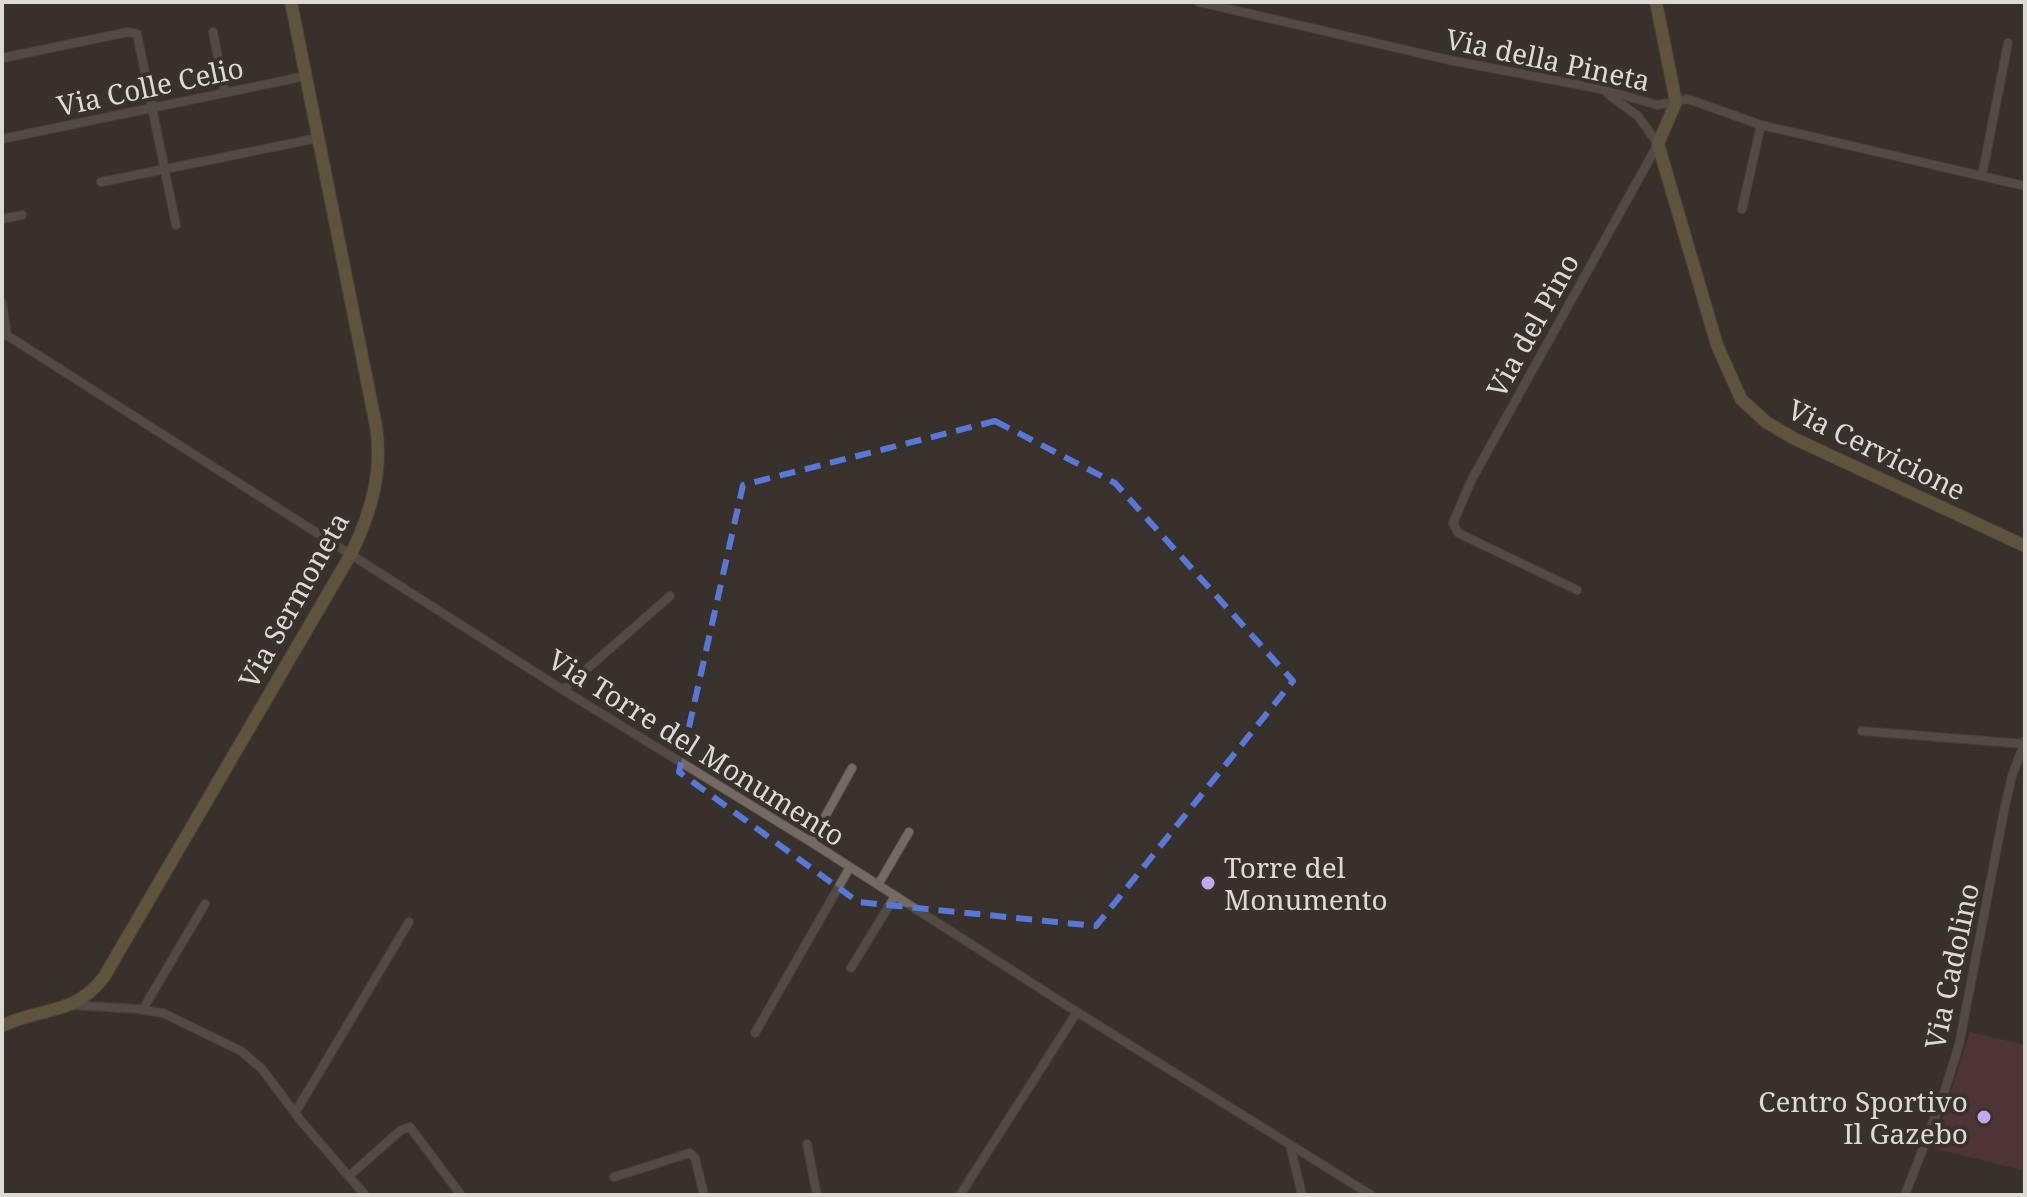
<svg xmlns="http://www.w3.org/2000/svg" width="2027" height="1197" viewBox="0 0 2027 1197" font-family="'Noto Serif',serif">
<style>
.green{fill:#69393d}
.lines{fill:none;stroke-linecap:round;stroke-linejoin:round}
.street-casing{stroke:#554f4a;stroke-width:10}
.secondary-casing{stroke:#554f4a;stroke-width:14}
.street{stroke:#726a63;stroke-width:8}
.secondary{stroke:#8f7c4f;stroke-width:12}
.marked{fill:none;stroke:#5778d7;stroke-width:6;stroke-dasharray:16 10;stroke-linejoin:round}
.poi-dot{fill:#c4a7f1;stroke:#39322c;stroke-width:3}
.labels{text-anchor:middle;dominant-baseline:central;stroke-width:8;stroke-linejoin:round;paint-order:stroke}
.street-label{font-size:28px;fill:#ddd9d5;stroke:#39322c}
.poi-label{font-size:28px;fill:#ddd9d5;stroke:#39322c;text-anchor:start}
</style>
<rect width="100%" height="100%" fill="#39322c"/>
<path class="green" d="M 1970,1032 L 2025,1045 L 2025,1171 L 1933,1148 Z"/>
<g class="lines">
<defs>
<path id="street" d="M 1199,2 L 1449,60 L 1601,89 L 1658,105 L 1688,99 L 1761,125 L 2025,186
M 213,32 L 225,93
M 2,58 L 128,32 L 137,34 L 176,225
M 2,139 L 306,76
M 1982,176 L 2008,43
M 101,182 L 318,138
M 1742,209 L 1761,125
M 2,219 L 22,215
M 2,303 L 7,336
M 2,332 L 563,690 L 811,842 L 1077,1012 L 1371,1195
M 1577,590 L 1458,533 L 1453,523 L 1472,479 L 1658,144 L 1638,116 L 1608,94
M 563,690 L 670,596
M 1862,731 L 2025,744
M 811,842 L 852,768
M 878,885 L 909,832
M 851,968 L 895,896
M 70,1005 L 138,1009 L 163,1013 L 241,1051 L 262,1069 L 301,1121 L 365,1195
M 143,1009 L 205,904
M 755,1033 L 850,867
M 295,1113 L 409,922
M 807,1144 L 817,1195
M 1290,1145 L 1302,1195
M 349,1176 L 401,1130 L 410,1127 L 461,1195
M 614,1177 L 690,1153 L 695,1158 L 704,1195
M 960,1195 L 1077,1012
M 1905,1195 L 1942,1099 L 1959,1045 L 2004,811 L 2012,776 L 2025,741"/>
<path id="secondary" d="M 1656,2 L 1676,102 L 1658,144 L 1717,345 L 1741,399 L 1766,422 L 1793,438 L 2025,546
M 2,1026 C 42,1006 73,1017 104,977 L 351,554 C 371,513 383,472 376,426 L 291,2"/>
</defs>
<use href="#street" class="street-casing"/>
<use href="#secondary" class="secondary-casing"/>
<use href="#street" class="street"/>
<use href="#secondary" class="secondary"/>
</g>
<path d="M0 0H2027V1197H0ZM 995,421 L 1115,483 L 1293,681 L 1096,926 L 858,902 L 679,772 L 743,485 Z" fill="#39322c" fill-opacity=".55" fill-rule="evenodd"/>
<path class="marked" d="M 995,421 L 1115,483 L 1293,681 L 1096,926 L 858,902 L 679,772 L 743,485 Z"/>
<g class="poi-dot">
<circle cx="1208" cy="883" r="8"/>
<circle cx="1984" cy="1117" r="8"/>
</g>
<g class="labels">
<g class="street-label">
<text transform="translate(1548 59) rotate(12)">Via della Pineta</text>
<text transform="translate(150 86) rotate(-12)">Via Colle Celio</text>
<text transform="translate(1532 325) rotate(-61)">Via del Pino</text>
<text transform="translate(1877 449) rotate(26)">Via Cervicione</text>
<text transform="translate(293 600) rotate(-61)">Via Sermoneta</text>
<text transform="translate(697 747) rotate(32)">Via Torre del Monumento</text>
<text transform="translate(1951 966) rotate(-78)">Via Cadolino</text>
</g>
<g class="poi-label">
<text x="1224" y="867">Torre del<tspan x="1224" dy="32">Monumento</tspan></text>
<text x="1968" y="1101" text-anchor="end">Centro Sportivo<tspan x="1968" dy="32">Il Gazebo</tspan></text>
</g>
</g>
<rect width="2027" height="1197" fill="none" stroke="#ddd9d5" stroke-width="8"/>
</svg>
